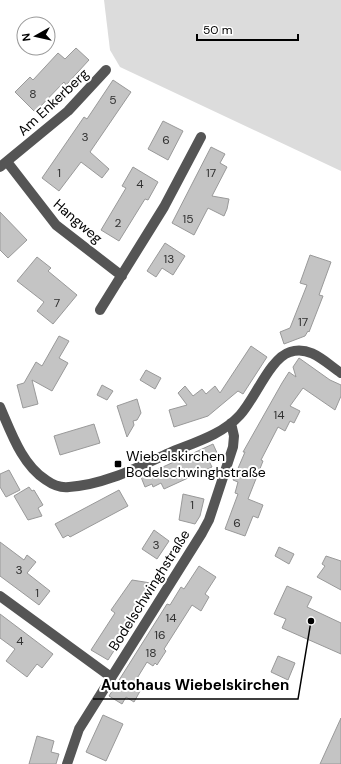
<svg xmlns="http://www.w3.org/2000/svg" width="341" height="764" viewBox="0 0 341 764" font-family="'DM Sans',sans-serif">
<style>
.green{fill:#dcdcdc}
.building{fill:#c4c4c4;stroke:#999}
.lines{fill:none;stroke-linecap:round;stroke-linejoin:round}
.minor{stroke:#555;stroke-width:10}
.poi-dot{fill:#000;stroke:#fff;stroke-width:1.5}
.labels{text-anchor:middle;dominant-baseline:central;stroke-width:4;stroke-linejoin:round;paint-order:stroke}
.number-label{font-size:12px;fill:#313131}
.street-label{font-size:14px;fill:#000;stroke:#fff}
.poi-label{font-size:14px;fill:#000;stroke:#fff;text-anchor:start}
.leader{fill:none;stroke:#000;stroke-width:1.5}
.callout-dot{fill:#000;stroke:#fff;stroke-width:1.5}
.callout-label{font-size:15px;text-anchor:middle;font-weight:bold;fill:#000;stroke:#fff;stroke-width:4;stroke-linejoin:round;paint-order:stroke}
</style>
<rect width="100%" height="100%" fill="#fff"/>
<path class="green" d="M 104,0 L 341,0 L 341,171 L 120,67 L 110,50 Z"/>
<path class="building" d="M 76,48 L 89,60 L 66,85 L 64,82 L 35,112 L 15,92 L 30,77 L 33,80 L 58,53 L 65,59 Z
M 113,80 L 131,92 L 90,152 L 109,169 L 102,178 L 81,162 L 59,191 L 42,178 L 84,117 L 87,119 Z
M 163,121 L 183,131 L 168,160 L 148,149 Z
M 211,147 L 225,154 L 220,163 L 227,167 L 212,196 L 229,199 L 227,209 L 224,216 L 208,208 L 194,235 L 172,223 Z
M 133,167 L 158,182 L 148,200 L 145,199 L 119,241 L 101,230 L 126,188 L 122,186 Z
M 0,212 L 27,240 L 8,258 L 0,250 Z
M 165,243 L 185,256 L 173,275 L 162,268 L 156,277 L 147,271 Z
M 310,255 L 331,262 L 319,295 L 323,296 L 309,332 L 308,331 L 305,336 L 284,344 L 280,332 L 290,328 L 307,285 L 300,283 Z
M 37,257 L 51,268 L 48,271 L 77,295 L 53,324 L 37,311 L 44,302 L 17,281 Z
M 59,336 L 69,341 L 59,358 L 68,363 L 52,391 L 32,380 L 38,404 L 23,408 L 17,385 L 24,383 L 36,362 L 42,366 Z
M 251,346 L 267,357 L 243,394 L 238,391 L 208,416 L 174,427 L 169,410 L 187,405 L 178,393 L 185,386 L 193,396 L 202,389 L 206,394 L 215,386 L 220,393 Z
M 299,358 L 330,380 L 341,385 L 341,396 L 335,410 L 303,388 L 290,406 L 300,411 L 294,423 L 290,421 L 285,431 L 278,427 L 261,460 L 263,461 L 248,499 L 263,505 L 258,518 L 253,516 L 245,536 L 225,529 L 238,494 L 235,493 L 238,482 L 233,480 L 245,452 L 243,452 L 282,383 L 289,372 L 296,377 L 293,367 Z
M 146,370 L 161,378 L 155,389 L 140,380 Z
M 102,385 L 113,391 L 107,400 L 97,395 Z
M 137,399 L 141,413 L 137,420 L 133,421 L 134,425 L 127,437 L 117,406 Z
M 94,424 L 100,443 L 60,455 L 54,436 Z
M 213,444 L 218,455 L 208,459 L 212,467 L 164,489 L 161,483 L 153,487 L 152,484 L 145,487 L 141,477 Z
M 9,470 L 20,490 L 6,497 L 0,487 L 0,474 Z
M 29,487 L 32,491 L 34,490 L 43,505 L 38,508 L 42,516 L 28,520 L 14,496 Z
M 119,490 L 128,506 L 70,537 L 68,535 L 63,538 L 55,524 Z
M 183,494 L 204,499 L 200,516 L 195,524 L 179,520 Z
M 154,530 L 169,541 L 157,559 L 142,549 Z
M 0,542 L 24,560 L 27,555 L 36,562 L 27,573 L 50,591 L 39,605 L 0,576 Z
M 279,547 L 294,554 L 289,564 L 275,556 Z
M 326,556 L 341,561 L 341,590 L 317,577 L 325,566 L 322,564 Z
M 199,566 L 216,577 L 205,594 L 209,597 L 201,611 L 192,605 L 164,649 L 166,651 L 157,665 L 155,663 L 153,666 L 147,662 L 136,680 L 144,684 L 134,702 L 126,697 L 122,704 L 109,696 L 167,604 L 170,605 L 181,587 L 184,589 Z
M 132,580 L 157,584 L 108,660 L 91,650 L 115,613 L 111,610 Z
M 287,586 L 312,597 L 307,607 L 341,623 L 341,654 L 282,628 L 286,619 L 274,614 Z
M 0,614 L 53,654 L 42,668 L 37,664 L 27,677 L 6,661 L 15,649 L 0,638 Z
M 278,656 L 295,663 L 288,680 L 271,672 Z
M 103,715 L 123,724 L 106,761 L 86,752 Z
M 341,718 L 341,764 L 320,764 Z
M 37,736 L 54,741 L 51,752 L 59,754 L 56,764 L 29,764 Z"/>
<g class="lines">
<path class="minor" d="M 8,163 L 56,225 L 122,276
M 0,167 L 68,111 L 106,70
M 100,310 L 164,207 L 201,137
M 0,407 C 11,432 22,465 46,480 C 53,485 61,488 69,487 C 104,485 138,467 169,453 C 193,443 222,435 240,415 C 255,399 270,358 290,352 C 310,345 326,363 341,373
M 0,596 L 111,677
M 67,764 L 79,729 L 202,533 L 209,520 L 233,447 L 234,436 L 231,423"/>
</g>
<rect class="poi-dot" x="114" y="460" width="8" height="8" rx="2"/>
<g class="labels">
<g class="number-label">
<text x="33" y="94">8</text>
<text x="113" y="100">5</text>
<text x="85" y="137">3</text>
<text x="166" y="140">6</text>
<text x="59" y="173">1</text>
<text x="211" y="173">17</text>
<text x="140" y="184">4</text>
<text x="188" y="219">15</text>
<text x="118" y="223">2</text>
<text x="169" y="259">13</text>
<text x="57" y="303">7</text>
<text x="303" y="322">17</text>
<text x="279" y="415">14</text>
<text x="192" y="505">1</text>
<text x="237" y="523">6</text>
<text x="156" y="545">3</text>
<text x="19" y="570">3</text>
<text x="37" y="593">1</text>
<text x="171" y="618">14</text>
<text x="160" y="635">16</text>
<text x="20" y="641">4</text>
<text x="151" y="653">18</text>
</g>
<g class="street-label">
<text transform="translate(53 102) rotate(-43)">Am Enkerberg</text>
<text transform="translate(78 221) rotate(41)">Hangweg</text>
<text transform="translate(149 590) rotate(-58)">Bodelschwinghstraße</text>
</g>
<g class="poi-label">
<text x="126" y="456">Wiebelskirchen<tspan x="126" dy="16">Bodelschwinghstraße</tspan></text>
</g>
</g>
<path class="leader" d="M311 621L298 699H93"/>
<circle class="callout-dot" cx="311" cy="621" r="4"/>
<g class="callout-label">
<text x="195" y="690">Autohaus Wiebelskirchen</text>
</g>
<g transform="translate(36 36) rotate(262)"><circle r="19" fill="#ffffff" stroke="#999999"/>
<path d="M0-3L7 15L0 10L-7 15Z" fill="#000000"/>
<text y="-6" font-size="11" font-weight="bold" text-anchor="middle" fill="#000000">N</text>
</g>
<path d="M197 34v6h101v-6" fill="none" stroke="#000000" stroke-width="2"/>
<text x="203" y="34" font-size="12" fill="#000000" stroke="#ffffff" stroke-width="3" paint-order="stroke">50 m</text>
</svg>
